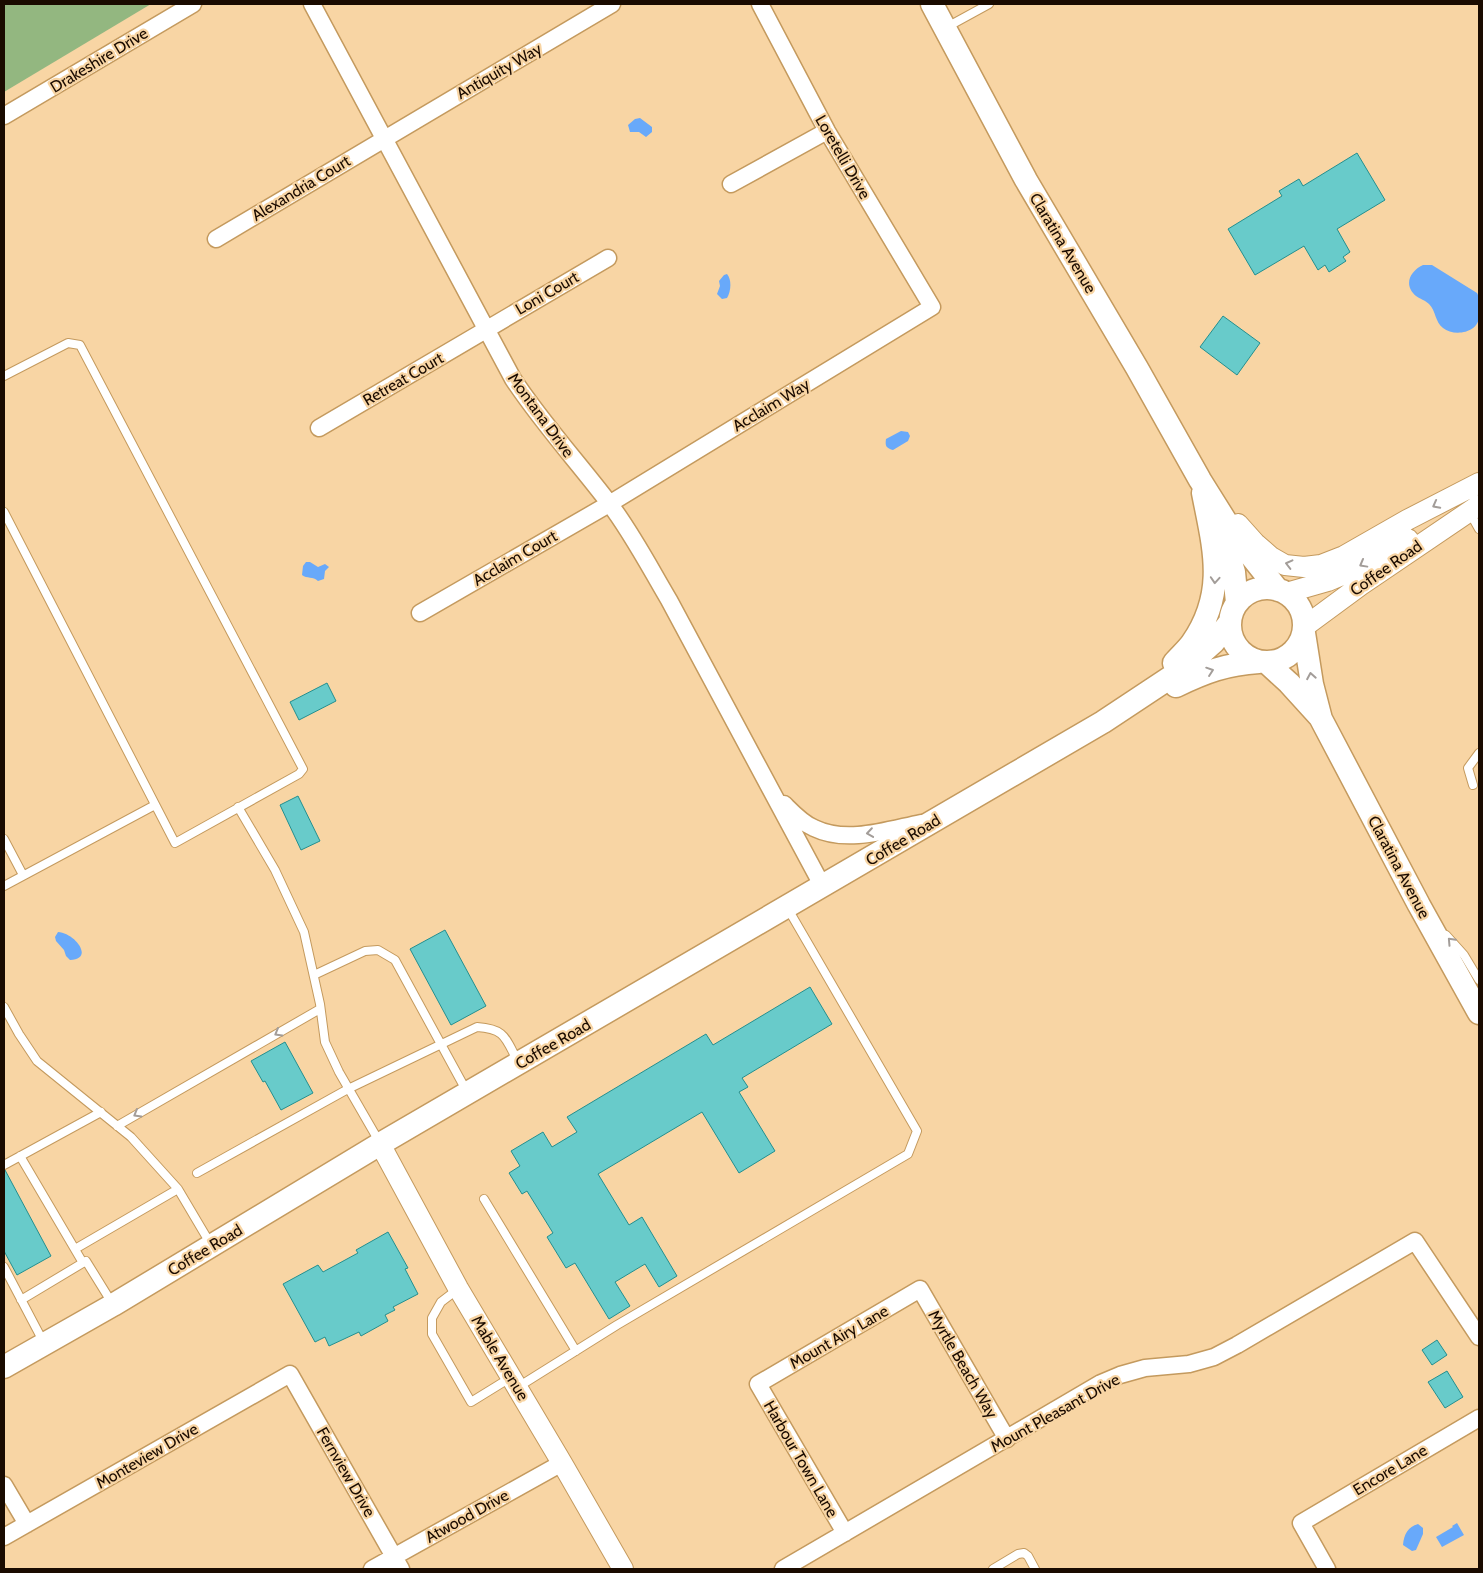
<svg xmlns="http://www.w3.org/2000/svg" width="1483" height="1573" viewBox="0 0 1483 1573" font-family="Cabin,sans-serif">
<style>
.green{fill:#93b780}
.water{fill:#68a9fa}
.building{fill:#68cbca;stroke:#238f8f}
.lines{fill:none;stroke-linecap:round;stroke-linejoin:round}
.service-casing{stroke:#c49a5e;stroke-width:10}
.minor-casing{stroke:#c49a5e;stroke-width:19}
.tertiary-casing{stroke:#c49a5e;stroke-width:22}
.secondary-casing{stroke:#c49a5e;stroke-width:25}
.service{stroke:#fff;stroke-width:8}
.minor{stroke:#fff;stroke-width:16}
.tertiary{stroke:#fff;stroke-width:20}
.secondary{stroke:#fff;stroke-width:22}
.oneway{stroke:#a39d99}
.labels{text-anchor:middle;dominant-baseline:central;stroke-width:4.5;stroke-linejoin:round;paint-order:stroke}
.street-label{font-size:16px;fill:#1a0b00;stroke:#f8d5a4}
</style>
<rect width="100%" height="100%" fill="#f8d5a4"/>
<path class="green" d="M 4,4 L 151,4 L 4,92 Z"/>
<path class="water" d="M 640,118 L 652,127 L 652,132 L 646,137 L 639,132 L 630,132 L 628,125 L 635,119 Z
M 1423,265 L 1432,265 L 1477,293 C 1481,299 1479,308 1479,316 C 1479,333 1454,337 1443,328 C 1435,322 1436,311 1429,304 C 1425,300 1420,299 1416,296 C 1403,285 1410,271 1423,265 Z
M 727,274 C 732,280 731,291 727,298 L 722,299 L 717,294 L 720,286 L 719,281 L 724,275 Z
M 901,431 L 908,432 L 910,436 L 908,441 L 893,450 C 886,448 885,446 886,439 Z
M 306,562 L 310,562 L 318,567 L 325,564 L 329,567 L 325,571 L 324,579 L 318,581 C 313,576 307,579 302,575 L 303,566 Z
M 58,932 C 75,933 95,959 70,960 L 66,956 L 64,950 L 56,941 L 55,937 Z
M 1457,1523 L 1464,1535 L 1442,1547 L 1436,1537 L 1453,1527 L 1452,1526 Z
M 1418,1524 L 1423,1528 L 1423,1534 L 1416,1550 L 1412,1551 L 1403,1545 C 1404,1534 1408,1527 1418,1524 Z"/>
<path class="building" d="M 1357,153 L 1385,200 L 1337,229 L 1350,252 L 1343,257 L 1346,261 L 1329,272 L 1325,265 L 1318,270 L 1304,246 L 1255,275 L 1228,229 L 1282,196 L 1279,191 L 1299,179 L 1303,186 Z
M 1223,316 L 1260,343 L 1237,375 L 1200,347 Z
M 327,683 L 336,701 L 299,720 L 290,702 Z
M 298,796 L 320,841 L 301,850 L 280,805 Z
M 445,930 L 486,1006 L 451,1025 L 410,949 Z
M 810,987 L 832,1024 L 742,1078 L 748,1087 L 739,1092 L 775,1151 L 739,1173 L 702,1112 L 598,1174 L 629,1225 L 642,1217 L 677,1276 L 659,1287 L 645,1264 L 615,1282 L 630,1306 L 609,1319 L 575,1263 L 566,1268 L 547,1237 L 553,1233 L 527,1191 L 522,1194 L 509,1173 L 520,1166 L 511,1151 L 543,1132 L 552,1147 L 577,1132 L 567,1117 L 706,1034 L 713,1045 Z
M 285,1042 L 313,1093 L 281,1110 L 265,1081 L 263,1082 L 251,1061 Z
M 5,1170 L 51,1256 L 17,1275 L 4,1251 L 4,1171 Z
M 388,1232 L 408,1268 L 405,1269 L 418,1294 L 393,1307 L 395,1310 L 385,1315 L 388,1321 L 361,1336 L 359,1332 L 329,1346 L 325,1337 L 315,1342 L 283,1284 L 318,1265 L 323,1272 L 358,1253 L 356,1250 Z
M 1437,1340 L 1447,1355 L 1432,1365 L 1422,1350 Z
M 1447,1371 L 1463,1397 L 1445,1408 L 1428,1382 Z"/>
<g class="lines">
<defs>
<path id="service" d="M 947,27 L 989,4
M 4,376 L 68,343 L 80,345 L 303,769 L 299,774 L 175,843 L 4,512
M 1470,513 L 1479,529
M 1473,785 L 1468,768 L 1479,753
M 238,807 L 275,870 L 304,932 L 320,1004 L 325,1042 L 339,1072 L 380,1143
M 4,839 L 23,875
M 4,886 L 155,805
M 1446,935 L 1464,955 L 1479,980
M 314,975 L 365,951 L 378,950 L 395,960 L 466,1090
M 4,1007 L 19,1034 L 37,1061 L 131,1137 L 178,1189 L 210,1243
M 117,1126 L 320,1009
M 20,1156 L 83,1263
M 4,1165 L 101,1112
M 197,1173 L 348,1089 L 477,1027 C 505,1029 505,1037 517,1060
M 484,1199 L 576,1351
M 75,1249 L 178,1189
M 4,1267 L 44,1343
M 458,1289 L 441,1302 L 432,1318 L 432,1334 L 471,1402 L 510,1378
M 21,1300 L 86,1261 L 112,1303
M 518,1387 L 617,1325 L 908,1154 L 917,1131 L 788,909
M 993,1569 L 1018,1554 L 1024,1553 L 1028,1556 L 1035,1569"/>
<path id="minor" d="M 312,4 L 513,379 C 542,423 577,461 609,503 C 632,533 650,568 669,600 L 823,887
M 4,116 L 193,4
M 731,184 L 827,131
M 216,239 L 612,4
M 319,428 L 608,258
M 420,613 L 609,504 L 932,307 L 827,131 L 760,4
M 784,804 C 793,813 802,823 814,828 C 847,844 887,830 921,823
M 4,1485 L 27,1524
M 845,1533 L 758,1384 L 920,1289 L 1007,1439
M 4,1537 L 290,1374 L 401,1569
M 372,1569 L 562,1463
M 783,1569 L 1101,1383 L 1120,1375 L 1145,1368 L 1189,1364 L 1214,1357 L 1237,1345 L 1415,1241 L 1479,1337
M 1327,1569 L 1301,1523 L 1479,1418"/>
<path id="tertiary" d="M 1238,524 L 1255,543 L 1271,557 L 1285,565 L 1304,567 L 1321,565 L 1344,556 L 1407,520 L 1479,483
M 1286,593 L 1328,581 L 1349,572 L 1408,539
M 1304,627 L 1361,585 L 1479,505
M 380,1144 L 458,1288 L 562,1463 L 623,1569"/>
<path id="secondary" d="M 932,4 L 1026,180 L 1137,368 L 1200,480 L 1235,536 L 1278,590
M 1222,534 L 1234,572 L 1237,603
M1230 625a37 37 0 1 1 74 0a37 37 0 1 1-74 0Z
M 1304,633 L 1312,684 L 1321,719 L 1419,905 L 1479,1013
M 1266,662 L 1289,683 L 1319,716
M 1174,663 C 1180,656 1187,650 1192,643 C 1227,592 1214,549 1203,493
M 1176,686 C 1205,672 1226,664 1259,662
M 4,1367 L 113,1305 L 380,1144 L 1103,722 L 1186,667 L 1214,642 L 1230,622"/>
</defs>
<use href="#service" class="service-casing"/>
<use href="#minor" class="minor-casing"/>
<use href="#tertiary" class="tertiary-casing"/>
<use href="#secondary" class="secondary-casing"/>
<use href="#service" class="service"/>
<use href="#minor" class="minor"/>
<use href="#tertiary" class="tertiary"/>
<use href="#secondary" class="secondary"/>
</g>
<defs><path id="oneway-chevron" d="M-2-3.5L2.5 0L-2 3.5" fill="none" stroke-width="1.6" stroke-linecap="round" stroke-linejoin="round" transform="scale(1.25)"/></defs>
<g class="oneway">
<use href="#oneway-chevron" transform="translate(1436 505) rotate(152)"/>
<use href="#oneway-chevron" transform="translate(1289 564) rotate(-166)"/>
<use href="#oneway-chevron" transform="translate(1363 564) rotate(151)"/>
<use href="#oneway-chevron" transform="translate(1215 580) rotate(94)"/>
<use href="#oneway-chevron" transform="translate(1210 671) rotate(-19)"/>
<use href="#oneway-chevron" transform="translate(1311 676) rotate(-100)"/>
<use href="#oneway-chevron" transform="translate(870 833) rotate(172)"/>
<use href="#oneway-chevron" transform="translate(1451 941) rotate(-133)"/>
<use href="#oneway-chevron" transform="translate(278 1033) rotate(150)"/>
<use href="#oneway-chevron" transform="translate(137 1114) rotate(150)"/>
</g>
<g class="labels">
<g class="street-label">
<text transform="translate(99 60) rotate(-31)">Drakeshire Drive</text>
<text transform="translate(499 71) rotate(-30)">Antiquity Way</text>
<text transform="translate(843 157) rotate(60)">Loretelli Drive</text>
<text transform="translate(301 188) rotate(-31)">Alexandria Court</text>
<text transform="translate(1063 243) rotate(59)">Claratina Avenue</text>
<text transform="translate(547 293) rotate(-30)">Loni Court</text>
<text transform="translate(403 379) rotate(-30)">Retreat Court</text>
<text transform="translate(771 405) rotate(-31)">Acclaim Way</text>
<text transform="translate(541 415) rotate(54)">Montana Drive</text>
<text transform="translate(515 558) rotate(-30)">Acclaim Court</text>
<text transform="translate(1386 568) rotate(-35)">Coffee Road</text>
<text transform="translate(903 840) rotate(-31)">Coffee Road</text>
<text transform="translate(1399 867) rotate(62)">Claratina Avenue</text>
<text transform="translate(553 1044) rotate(-30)">Coffee Road</text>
<text transform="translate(205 1250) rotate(-31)">Coffee Road</text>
<text transform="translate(839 1337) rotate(-30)">Mount Airy Lane</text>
<text transform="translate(500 1358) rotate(59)">Mable Avenue</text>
<text transform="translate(963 1364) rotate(60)">Myrtle Beach Way</text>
<text transform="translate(1055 1413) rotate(-29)">Mount Pleasant Drive</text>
<text transform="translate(147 1456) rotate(-30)">Monteview Drive</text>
<text transform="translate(801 1459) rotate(60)">Harbour Town Lane</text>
<text transform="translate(1390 1470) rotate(-31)">Encore Lane</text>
<text transform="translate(346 1472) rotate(60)">Fernview Drive</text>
<text transform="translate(467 1516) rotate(-29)">Atwood Drive</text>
</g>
</g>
<rect width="1483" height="1573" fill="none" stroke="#1a0b00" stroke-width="10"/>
</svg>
